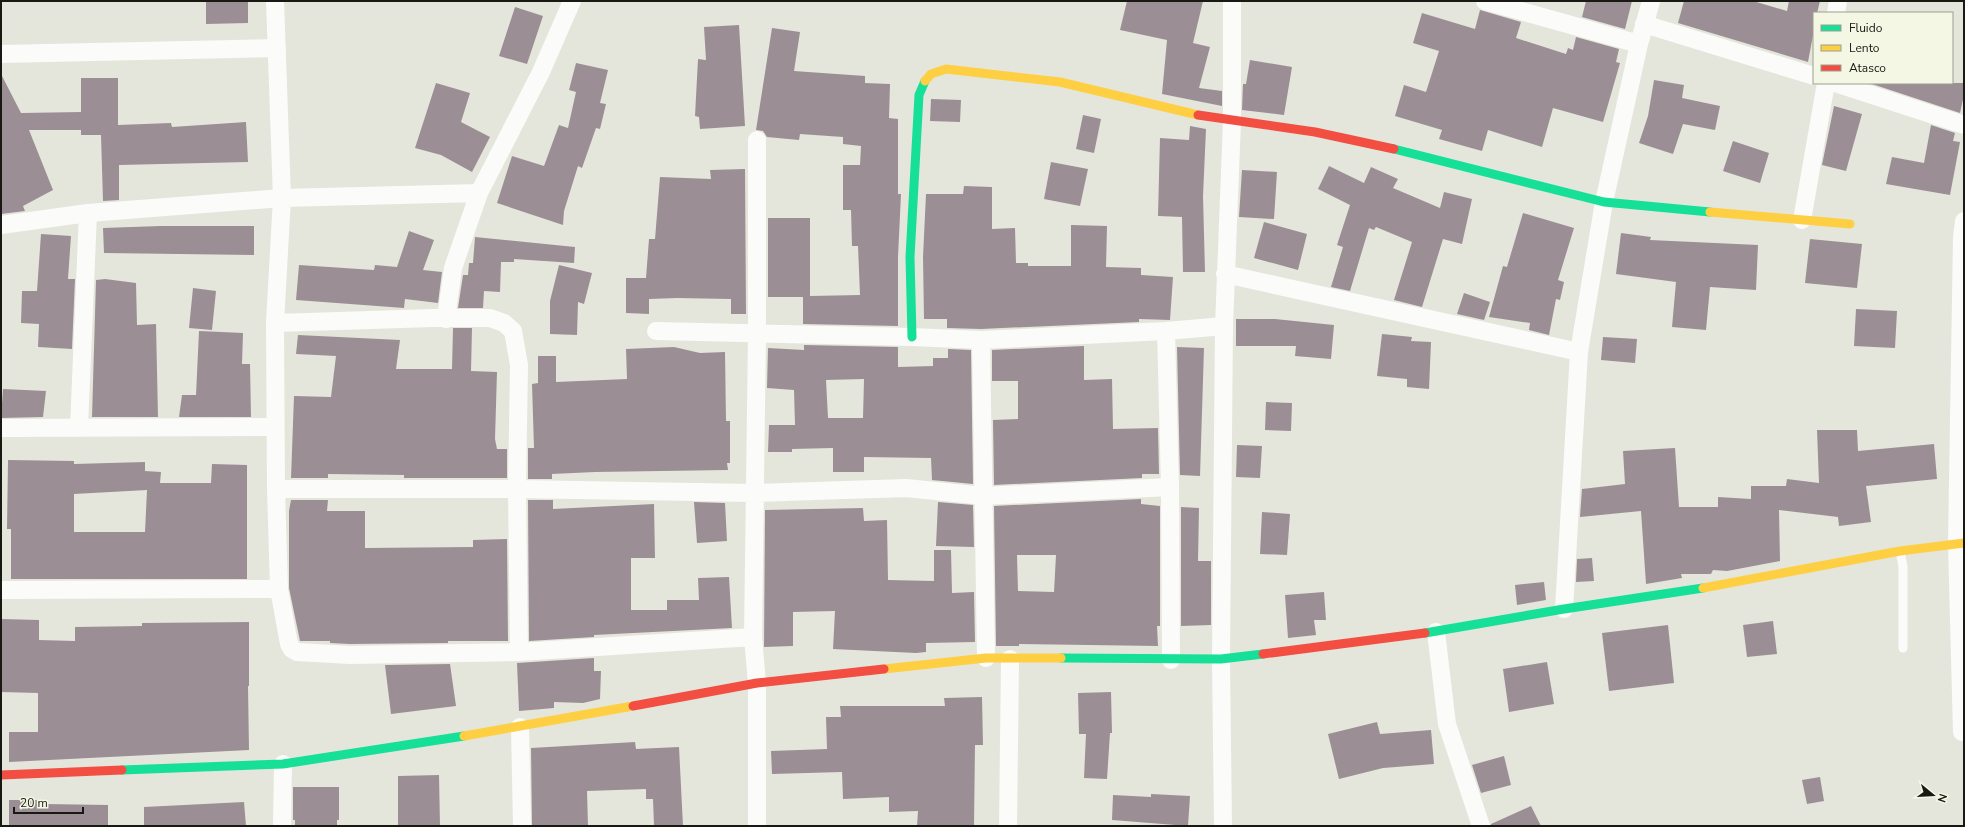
<svg xmlns="http://www.w3.org/2000/svg" width="1965" height="827" viewBox="0 0 1965 827" font-family="'Nunito Sans',sans-serif">
<style>
.building{fill:#9b8f95;fill-rule:evenodd}
.lines{fill:none;stroke-linecap:round;stroke-linejoin:round}
.lane{stroke:#fbfbfa;stroke-width:9}
.street{stroke:#fbfbfa;stroke-width:18}
.fast{stroke:#16e098;stroke-width:9}
.slow{stroke:#ffcf43;stroke-width:9}
.jam{stroke:#f24e42;stroke-width:9}
</style>
<rect width="100%" height="100%" fill="#e4e6db"/>
<path class="building" d="M 206,1 L 248,1 L 248,23 L 206,24 Z
M 1127,1 L 1203,1 L 1193,43 L 1210,47 L 1199,88 L 1222,91 L 1222,106 L 1162,94 L 1167,40 L 1120,30 Z
M 1586,1 L 1632,1 L 1625,29 L 1582,17 Z
M 1684,1 L 1753,1 L 1787,11 L 1789,1 L 1820,1 L 1817,13 L 1814,13 L 1814,30 L 1808,62 L 1678,23 Z
M 515,7 L 543,16 L 527,64 L 499,56 Z
M 1480,10 L 1521,22 L 1516,38 L 1566,54 L 1568,48 L 1573,50 L 1576,37 L 1619,49 L 1616,62 L 1620,63 L 1603,122 L 1553,108 L 1542,147 L 1488,130 L 1482,151 L 1439,139 L 1442,130 L 1395,116 L 1404,85 L 1426,92 L 1439,51 L 1413,43 L 1422,13 L 1475,29 Z
M 739,25 L 745,126 L 700,129 L 699,117 L 695,116 L 698,59 L 706,60 L 704,27 Z
M 772,28 L 800,32 L 794,71 L 865,76 L 865,83 L 890,84 L 889,118 L 898,119 L 898,194 L 901,194 L 898,257 L 898,326 L 803,324 L 803,297 L 768,297 L 768,218 L 810,218 L 810,296 L 860,295 L 858,246 L 852,246 L 851,210 L 843,210 L 843,165 L 860,165 L 861,146 L 843,144 L 843,137 L 800,134 L 799,140 L 767,137 L 763,131 L 756,130 Z
M 1250,60 L 1292,67 L 1284,115 L 1242,110 L 1243,84 L 1246,84 Z
M 576,63 L 608,70 L 600,103 L 606,104 L 600,129 L 596,128 L 582,168 L 578,166 L 564,211 L 563,225 L 497,203 L 512,156 L 544,166 L 559,125 L 568,128 L 576,92 L 569,90 Z
M 1,74 L 21,113 L 81,112 L 81,78 L 118,78 L 118,125 L 171,123 L 172,127 L 246,122 L 248,162 L 119,165 L 119,200 L 103,201 L 101,135 L 81,135 L 81,130 L 29,130 L 53,190 L 23,206 L 25,211 L 1,214 Z
M 1654,80 L 1684,85 L 1682,98 L 1720,106 L 1715,130 L 1683,124 L 1673,154 L 1639,143 L 1648,116 Z
M 436,83 L 470,93 L 461,122 L 490,137 L 472,172 L 441,155 L 415,148 Z
M 1869,83 L 1964,83 L 1964,95 L 1960,113 Z
M 931,99 L 961,100 L 960,122 L 930,121 Z
M 1834,106 L 1862,114 L 1846,171 L 1822,165 Z
M 1083,115 L 1101,119 L 1094,153 L 1076,149 Z
M 1931,125 L 1955,133 L 1953,141 L 1960,142 L 1950,195 L 1886,184 L 1892,157 L 1924,163 Z
M 1190,126 L 1206,129 L 1203,196 L 1205,272 L 1183,272 L 1182,217 L 1158,216 L 1160,138 L 1189,140 Z
M 1733,141 L 1769,153 L 1760,183 L 1723,171 Z
M 1051,162 L 1088,169 L 1080,206 L 1044,199 Z
M 1329,166 L 1364,183 L 1371,167 L 1398,179 L 1393,188 L 1440,208 L 1444,192 L 1472,199 L 1462,244 L 1443,239 L 1422,307 L 1394,300 L 1412,242 L 1376,227 L 1374,230 L 1369,228 L 1350,291 L 1331,287 L 1343,247 L 1337,245 L 1350,205 L 1318,189 Z
M 745,169 L 746,314 L 731,314 L 731,299 L 677,298 L 649,299 L 649,314 L 626,313 L 626,278 L 646,278 L 649,239 L 655,239 L 660,177 L 711,179 L 710,170 Z
M 1242,170 L 1277,172 L 1274,219 L 1239,217 Z
M 964,186 L 992,187 L 992,229 L 1015,228 L 1016,263 L 1028,263 L 1028,266 L 1071,266 L 1071,225 L 1107,226 L 1106,267 L 1141,268 L 1141,275 L 1173,277 L 1170,320 L 1139,319 L 1139,322 L 981,329 L 947,328 L 947,319 L 924,319 L 923,257 L 926,194 L 963,194 Z
M 1523,213 L 1574,228 L 1558,280 L 1564,282 L 1560,300 L 1556,299 L 1549,335 L 1529,330 L 1530,323 L 1489,317 L 1503,266 L 1507,267 Z
M 1264,222 L 1307,234 L 1298,270 L 1254,258 Z
M 160,226 L 254,226 L 254,255 L 104,253 L 103,228 Z
M 409,231 L 434,240 L 423,270 L 442,272 L 438,303 L 405,299 L 404,308 L 296,300 L 299,265 L 374,270 L 375,265 L 397,267 Z
M 1621,233 L 1651,237 L 1650,240 L 1758,245 L 1756,290 L 1710,287 L 1706,330 L 1672,327 L 1676,282 L 1616,274 Z
M 41,234 L 71,236 L 68,279 L 75,279 L 72,349 L 38,347 L 39,324 L 21,323 L 22,291 L 37,291 Z
M 475,237 L 575,247 L 574,263 L 514,259 L 514,262 L 501,262 L 500,292 L 484,291 L 483,308 L 458,308 L 463,275 L 468,275 L 469,263 L 473,263 Z
M 1810,239 L 1862,244 L 1857,288 L 1805,283 Z
M 559,265 L 592,273 L 584,304 L 578,302 L 577,335 L 550,334 L 550,301 Z
M 105,279 L 136,283 L 137,325 L 156,324 L 158,417 L 92,417 L 96,280 Z
M 193,288 L 216,291 L 212,330 L 189,328 Z
M 1464,293 L 1490,302 L 1484,320 L 1457,314 Z
M 1856,309 L 1897,311 L 1895,348 L 1854,346 Z
M 1236,319 L 1275,319 L 1334,325 L 1331,359 L 1295,356 L 1296,346 L 1236,346 Z
M 453,328 L 472,328 L 471,371 L 497,372 L 495,439 L 497,449 L 507,449 L 507,478 L 404,478 L 404,475 L 328,474 L 328,478 L 291,478 L 294,396 L 331,397 L 336,356 L 296,354 L 298,335 L 400,340 L 396,369 L 452,369 Z
M 199,331 L 243,333 L 242,364 L 250,364 L 251,417 L 179,417 L 182,395 L 196,395 Z
M 1382,334 L 1412,337 L 1411,341 L 1431,342 L 1429,389 L 1407,387 L 1407,379 L 1377,376 Z
M 1603,337 L 1637,339 L 1635,363 L 1601,360 Z
M 804,345 L 898,347 L 898,367 L 933,366 L 933,358 L 948,358 L 948,349 L 971,350 L 973,484 L 932,480 L 931,458 L 864,457 L 864,472 L 833,472 L 833,448 L 792,449 L 792,452 L 768,452 L 769,425 L 795,425 L 794,390 L 767,388 L 768,348 L 804,350 ZM 864,379 L 863,418 L 828,418 L 826,380 Z
M 1084,346 L 1084,380 L 1112,379 L 1113,429 L 1158,428 L 1159,474 L 1142,474 L 1142,478 L 994,485 L 993,420 L 1018,419 L 1018,381 L 992,381 L 992,350 Z
M 674,347 L 700,353 L 725,352 L 726,421 L 730,421 L 730,463 L 727,463 L 728,470 L 595,472 L 552,474 L 552,479 L 528,479 L 528,448 L 534,448 L 532,384 L 538,383 L 538,356 L 556,356 L 556,382 L 627,379 L 626,349 Z
M 1177,347 L 1204,348 L 1200,476 L 1180,475 Z
M 3,389 L 46,391 L 43,417 L 1,418 Z
M 1266,402 L 1292,403 L 1291,431 L 1265,430 Z
M 1817,430 L 1857,430 L 1858,451 L 1934,444 L 1937,479 L 1866,486 L 1871,522 L 1839,526 L 1838,517 L 1779,510 L 1780,561 L 1727,571 L 1713,570 L 1711,574 L 1681,574 L 1682,578 L 1646,584 L 1641,511 L 1580,517 L 1582,489 L 1625,484 L 1623,451 L 1675,448 L 1679,507 L 1718,507 L 1718,497 L 1751,499 L 1751,486 L 1786,486 L 1787,479 L 1819,483 Z
M 1237,445 L 1262,446 L 1260,478 L 1236,477 Z
M 8,460 L 74,461 L 74,464 L 145,462 L 145,471 L 161,472 L 160,483 L 211,483 L 212,464 L 247,465 L 247,579 L 11,579 L 11,529 L 7,529 ZM 147,490 L 145,532 L 74,532 L 74,494 Z
M 1141,499 L 1141,504 L 1160,506 L 1160,626 L 1157,626 L 1158,646 L 1019,644 L 1019,646 L 996,646 L 994,506 ZM 1017,555 L 1056,555 L 1054,592 L 1018,591 Z
M 291,500 L 328,500 L 327,511 L 365,511 L 365,548 L 473,547 L 473,540 L 507,539 L 508,641 L 448,641 L 448,643 L 350,644 L 330,643 L 330,641 L 300,641 L 289,588 L 289,511 Z
M 528,500 L 553,500 L 553,509 L 654,504 L 655,558 L 631,558 L 631,610 L 667,610 L 667,600 L 699,600 L 698,578 L 729,577 L 732,628 L 594,635 L 594,637 L 529,641 Z
M 694,502 L 725,503 L 727,541 L 697,543 Z
M 938,502 L 973,505 L 974,547 L 936,546 Z
M 1181,507 L 1199,508 L 1198,561 L 1211,561 L 1211,625 L 1181,626 Z
M 863,508 L 864,521 L 887,520 L 888,580 L 934,581 L 934,550 L 951,550 L 952,593 L 974,592 L 975,642 L 926,643 L 926,652 L 916,653 L 833,649 L 835,611 L 793,612 L 793,646 L 764,647 L 765,510 Z
M 1262,512 L 1290,514 L 1287,555 L 1260,554 Z
M 1592,558 L 1594,581 L 1576,582 L 1577,559 Z
M 1544,582 L 1546,600 L 1517,605 L 1515,585 Z
M 1324,592 L 1326,620 L 1314,620 L 1316,635 L 1288,638 L 1285,595 Z
M 1,619 L 39,620 L 39,640 L 75,641 L 75,627 L 142,626 L 142,623 L 249,622 L 249,686 L 248,686 L 249,750 L 9,762 L 9,732 L 38,732 L 38,693 L 1,692 Z
M 1773,621 L 1777,654 L 1747,657 L 1743,625 Z
M 1668,625 L 1674,683 L 1609,691 L 1602,633 Z
M 594,658 L 594,671 L 601,671 L 600,699 L 583,703 L 554,702 L 554,708 L 519,711 L 517,663 Z
M 1547,662 L 1554,704 L 1509,712 L 1503,669 Z
M 450,664 L 456,706 L 391,714 L 385,665 Z
M 1111,692 L 1112,733 L 1110,733 L 1107,779 L 1084,778 L 1086,734 L 1079,734 L 1078,693 Z
M 982,697 L 983,745 L 975,745 L 974,826 L 917,826 L 918,811 L 889,812 L 889,797 L 843,799 L 842,772 L 772,774 L 771,751 L 827,749 L 826,717 L 841,717 L 840,706 L 945,706 L 944,698 Z
M 1377,722 L 1380,734 L 1431,730 L 1434,764 L 1383,768 L 1339,779 L 1328,734 Z
M 635,742 L 636,749 L 679,747 L 683,826 L 654,826 L 653,799 L 646,799 L 646,789 L 587,791 L 588,826 L 532,826 L 531,748 Z
M 1504,756 L 1511,785 L 1481,793 L 1472,765 Z
M 439,775 L 440,826 L 398,826 L 398,776 Z
M 1820,777 L 1824,801 L 1807,804 L 1802,780 Z
M 293,787 L 339,787 L 339,820 L 337,820 L 337,826 L 295,826 L 295,820 L 293,820 Z
M 1151,794 L 1190,796 L 1188,826 L 1112,820 L 1113,795 L 1151,797 Z
M 9,800 L 45,800 L 45,804 L 108,805 L 108,826 L 9,826 Z
M 244,802 L 246,826 L 144,826 L 144,807 Z
M 1531,806 L 1541,826 L 1491,826 L 1491,824 Z"/>
<g class="lines">
<path class="lane" d="M 1900,551 L 1903,567 L 1903,648"/>
<path class="street" d="M 275,1 L 282,198 L 275,323 L 276,489 L 279,589 L 289,644 L 292,649 L 297,652 L 350,655 L 519,652 L 753,637
M 1485,1 L 1639,44
M 1836,13 L 1838,1
M 1644,24 L 1814,76
M 1,54 L 277,48
M 1835,83 L 1964,125
M 757,140 L 757,333 L 753,637 L 757,683 L 757,826
M 1802,220 L 1826,83
M 1,225 L 88,213 L 282,198 L 479,193
M 1225,274 L 1579,352
M 446,319 L 453,268 L 479,193 L 541,72 L 572,1
M 275,323 L 433,318 L 490,318 L 504,323 L 513,331 L 519,365 L 517,489 L 519,652
M 656,331 L 912,337 L 981,340 L 1166,331 L 1224,326
M 1166,331 L 1170,487 L 1171,660
M 981,340 L 986,658
M 1,428 L 275,427
M 79,428 L 88,213
M 276,489 L 517,489 L 755,493 L 906,488 L 984,496 L 1170,487
M 1,590 L 279,589
M 1564,609 L 1579,352 L 1604,202 L 1639,44 L 1651,1
M 1436,632 L 1447,724 L 1481,826
M 520,727 L 522,826
M 1962,732 L 1957,544 L 1962,237 L 1964,221
M 282,826 L 283,764
M 1008,826 L 1010,659
M 1223,826 L 1221,659 L 1224,326 L 1232,121 L 1232,1"/>
<path class="fast" d="M 1394,149 L 1604,202 L 1710,212
M 912,337 L 910,257 L 919,95 L 925,81
M 1425,633 L 1564,609 L 1703,588
M 1061,658 L 1221,659 L 1263,654
M 122,770 L 283,764 L 464,736"/>
<path class="slow" d="M 925,81 L 931,74 L 946,69 L 1060,82 L 1198,115
M 1710,212 L 1850,224
M 1703,588 L 1900,551 L 1964,543
M 884,669 L 986,658 L 1061,658
M 464,736 L 633,706"/>
<path class="jam" d="M 1198,115 L 1315,132 L 1394,149
M 1263,654 L 1425,633
M 633,706 L 757,683 L 884,669
M 1,775 L 122,770"/>
</g>
<rect width="1965" height="827" fill="none" stroke="#181913" stroke-width="4"/>
<rect x="1813" y="12" width="140" height="72" fill="#f4f7e4" stroke="#9c9e90"/>
<rect x="1821" y="25" width="20" height="6" fill="#16e098" stroke="#9c9e90"/>
<text x="1849" y="32" font-size="12" fill="#181913">Fluido</text>
<rect x="1821" y="45" width="20" height="6" fill="#ffcf43" stroke="#9c9e90"/>
<text x="1849" y="52" font-size="12" fill="#181913">Lento</text>
<rect x="1821" y="65" width="20" height="6" fill="#f24e42" stroke="#9c9e90"/>
<text x="1849" y="72" font-size="12" fill="#181913">Atasco</text>
<g transform="translate(1933 795) rotate(108)" stroke="#f4f7e4" stroke-width="3" paint-order="stroke">
<path d="M0-3L7 15L0 10L-7 15Z" fill="#181913"/>
<text y="-6" font-size="11" font-weight="bold" text-anchor="middle" fill="#181913">N</text>
</g>
<path d="M14 807v6h69v-6" fill="none" stroke="#181913" stroke-width="2"/>
<text x="20" y="807" font-size="12" fill="#181913" stroke="#f4f7e4" stroke-width="3" paint-order="stroke">20 m</text>
</svg>
